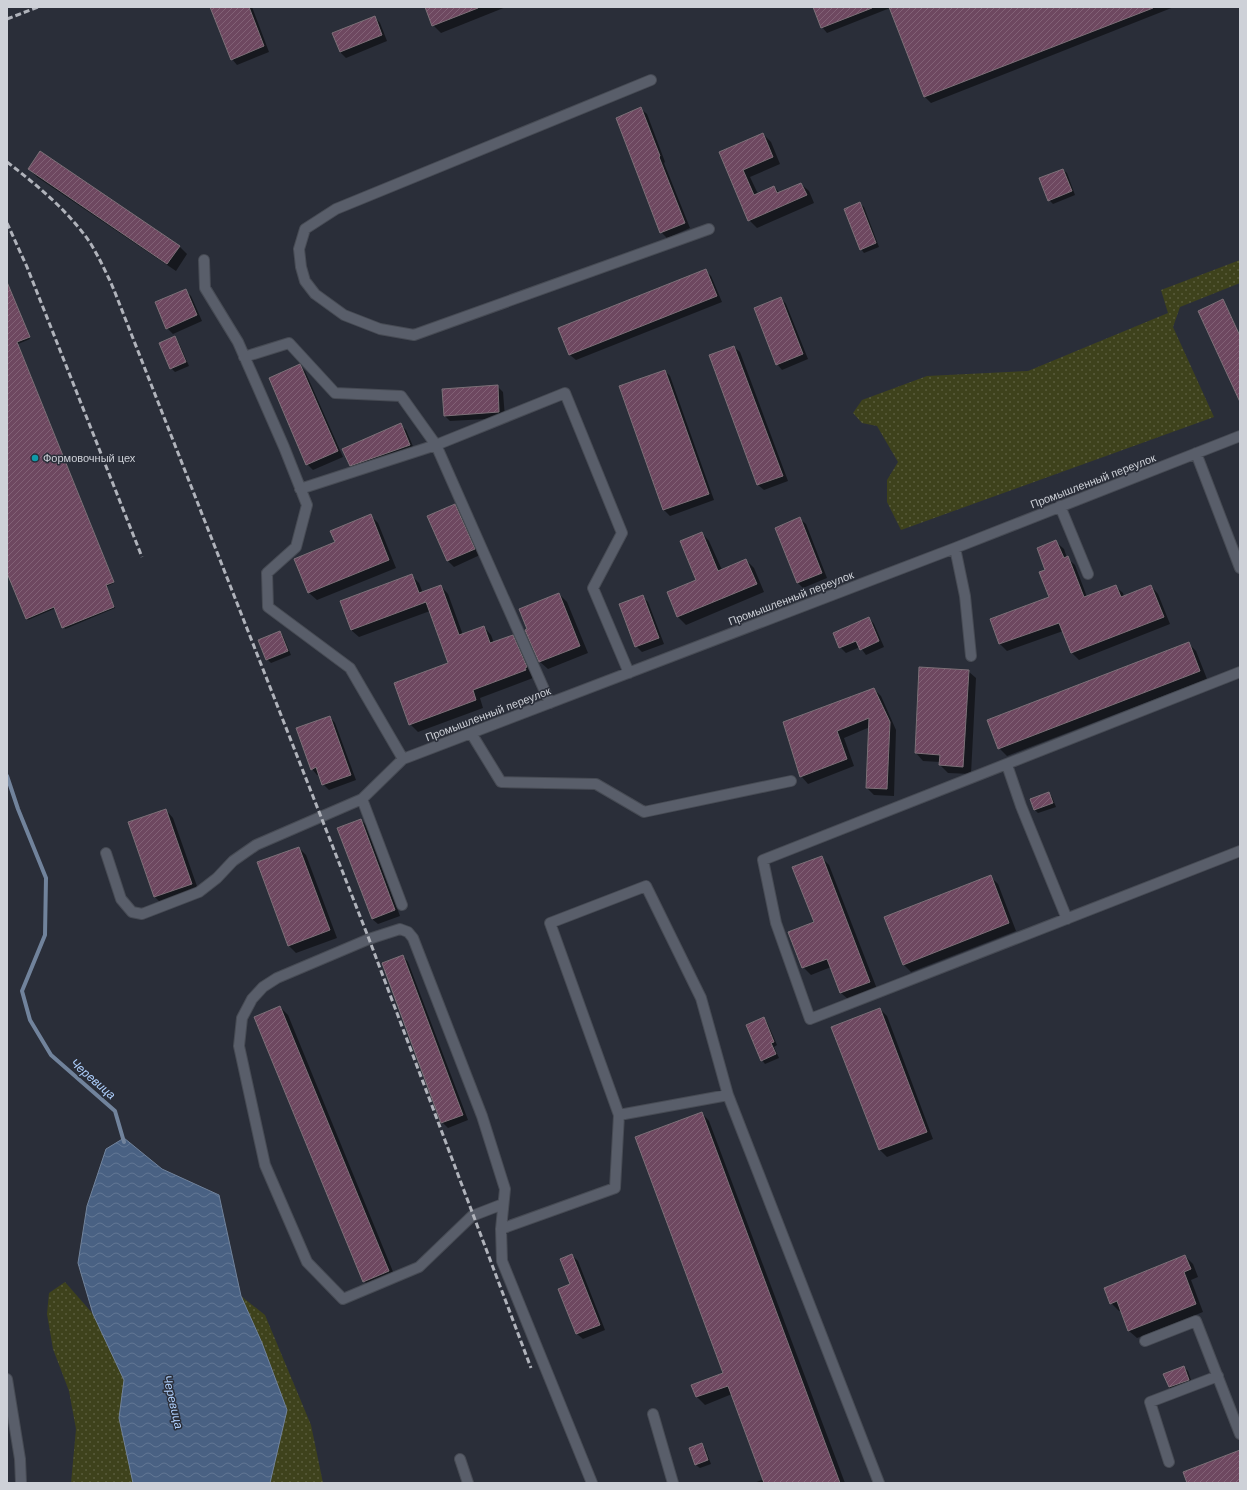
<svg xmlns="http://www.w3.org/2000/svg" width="1247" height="1490" viewBox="0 0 1247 1490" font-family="Arial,sans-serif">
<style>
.grass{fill:url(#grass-dots)}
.water{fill:url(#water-waves);stroke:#71839c}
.shadow{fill:#0007}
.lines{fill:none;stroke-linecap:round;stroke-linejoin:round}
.stream{stroke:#71839c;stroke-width:4}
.building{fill:url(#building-hatch);stroke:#7d7078}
.minor-casing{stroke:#474b54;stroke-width:12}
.minor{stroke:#595e6a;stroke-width:10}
.rail{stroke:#b0b3bb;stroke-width:3;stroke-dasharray:6 3;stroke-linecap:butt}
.culture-dot{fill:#0f9aa8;stroke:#2a2e39;stroke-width:1.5}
.labels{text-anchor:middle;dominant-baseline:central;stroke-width:3;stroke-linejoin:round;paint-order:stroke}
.poi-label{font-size:11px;fill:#ced1d8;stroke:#2a2e39;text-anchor:start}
.street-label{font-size:11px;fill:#ced1d8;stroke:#2a2e39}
.water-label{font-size:12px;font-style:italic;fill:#afd0fe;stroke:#2a2e39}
</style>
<defs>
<pattern id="grass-dots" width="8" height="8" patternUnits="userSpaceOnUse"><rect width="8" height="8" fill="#3e421c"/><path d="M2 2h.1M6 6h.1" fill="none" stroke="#595c3c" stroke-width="1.8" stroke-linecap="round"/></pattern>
<pattern id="water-waves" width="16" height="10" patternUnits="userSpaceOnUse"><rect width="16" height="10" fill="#496183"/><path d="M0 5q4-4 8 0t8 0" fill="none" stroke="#627794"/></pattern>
<pattern id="building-hatch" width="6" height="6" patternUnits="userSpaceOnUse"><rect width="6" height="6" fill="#6e4860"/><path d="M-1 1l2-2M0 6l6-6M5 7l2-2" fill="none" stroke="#826176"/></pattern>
</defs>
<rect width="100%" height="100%" fill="#2a2e39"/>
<path class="grass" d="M 1240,260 L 1240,283 L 1180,307 L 1173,327 L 1214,417 L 901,530 L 887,502 L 887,480 L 898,462 L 877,426 L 862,423 L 853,413 L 862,400 L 927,376 L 1028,371 L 1168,313 L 1161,290 Z
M 65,1282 L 93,1314 L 124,1380 L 119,1418 L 133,1483 L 71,1483 L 76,1429 L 69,1391 L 53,1349 L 47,1314 L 49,1293 Z
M 241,1296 L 265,1315 L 311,1425 L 323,1483 L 270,1483 L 287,1410 L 262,1343 Z"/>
<path class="water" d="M 124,1138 L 162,1169 L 219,1195 L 241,1296 L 262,1343 L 287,1410 L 270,1483 L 133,1483 L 119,1418 L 124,1380 L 93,1314 L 78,1263 L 87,1206 L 106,1149 Z"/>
<path class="shadow" d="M 218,7 L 252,7 L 269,52 L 237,65 L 232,59 Z
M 426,7 L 506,7 L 441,33 L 433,25 Z
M 814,7 L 1174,7 L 931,103 L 925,97 L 890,8 L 827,33 L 822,27 Z
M 375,17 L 380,23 L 387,41 L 346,58 L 340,52 L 333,33 Z
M 641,109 L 647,114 L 665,162 L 664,163 L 690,228 L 667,238 L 661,232 Z
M 763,134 L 771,142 L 780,164 L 750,177 L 758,194 L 774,187 L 780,193 L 801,184 L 809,191 L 814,203 L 757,228 L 749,220 L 720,153 Z
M 29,169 L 179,246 L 187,254 L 176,271 L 37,177 Z
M 1063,170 L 1067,173 L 1075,195 L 1053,204 L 1049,200 Z
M 860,204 L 864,207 L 879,247 L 864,253 L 861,249 Z
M 706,271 L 711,276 L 722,302 L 576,360 L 570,355 Z
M 185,290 L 191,296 L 202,321 L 173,334 L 167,328 Z
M 10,291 L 30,339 L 18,344 L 114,583 L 106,587 L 115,608 L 65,629 L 56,608 L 28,620 L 26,618 L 7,570 L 7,292 Z
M 781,298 L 786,304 L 808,359 L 782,370 L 777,364 Z
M 174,337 L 178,341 L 189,366 L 175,372 L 171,368 Z
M 734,347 L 740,352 L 788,481 L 764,490 L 758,485 L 710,356 Z
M 300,366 L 305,371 L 343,457 L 313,470 L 307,464 Z
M 665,371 L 670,376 L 714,500 L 670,516 L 664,510 L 620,387 Z
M 497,386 L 503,392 L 505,418 L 450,421 L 445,416 Z
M 400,424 L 406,430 L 415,451 L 356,471 L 350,466 Z
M 454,505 L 460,511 L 480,555 L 454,567 L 448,561 L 429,516 Z
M 370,515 L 378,523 L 396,568 L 317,600 L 309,593 L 336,543 Z
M 800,519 L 806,524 L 827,578 L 803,588 L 797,582 Z
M 702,533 L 709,541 L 722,570 L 746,560 L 754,568 L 764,592 L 686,625 L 678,617 L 668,593 L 698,580 Z
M 1056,542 L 1064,549 L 1067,558 L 1075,565 L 1087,597 L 1115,586 L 1123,593 L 1124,597 L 1151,586 L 1158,594 L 1170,624 L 1079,660 L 1072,653 L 1063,631 L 1007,651 L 1000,644 L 991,619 L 1050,598 L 1046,570 Z
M 412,576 L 419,583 L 423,593 L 441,586 L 448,594 L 463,635 L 484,627 L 491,635 L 494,643 L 512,636 L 520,644 L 534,675 L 532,676 L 533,678 L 480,698 L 483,708 L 418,732 L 410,724 L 450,664 L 430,611 L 359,637 L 351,630 Z
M 559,594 L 567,602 L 588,653 L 548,669 L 540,662 Z
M 642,596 L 648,602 L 664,644 L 642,652 L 636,646 Z
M 869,618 L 874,624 L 884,647 L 866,655 L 860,647 L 846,653 L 840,647 Z
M 280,632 L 283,636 L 291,655 L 271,663 L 267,659 Z
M 1188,643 L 1196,651 L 1207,679 L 1007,756 L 999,748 Z
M 968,671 L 976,678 L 971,774 L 948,773 L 940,765 L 940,762 L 923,761 L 916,753 Z
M 874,689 L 881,696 L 896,730 L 894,796 L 874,795 L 867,788 L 870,727 L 844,738 L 854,766 L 808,784 L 801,776 L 784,723 Z
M 330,717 L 335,723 L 356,780 L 329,790 L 323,784 L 319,774 L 317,775 L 312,769 Z
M 1049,793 L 1052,797 L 1056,807 L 1038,813 L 1035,810 Z
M 166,810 L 173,818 L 199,892 L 162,904 L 155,897 L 129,823 Z
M 361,820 L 366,825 L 400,916 L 378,924 L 372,919 Z
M 299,848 L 306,855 L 337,938 L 296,953 L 288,945 Z
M 821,857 L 829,865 L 877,989 L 849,1000 L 841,993 L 831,967 L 811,975 L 803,967 L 815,923 Z
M 990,876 L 998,884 L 1016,931 L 911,972 L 903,964 Z
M 403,956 L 408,962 L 468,1120 L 448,1128 L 442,1122 Z
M 280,1007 L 288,1015 L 396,1279 L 372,1289 L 364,1281 Z
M 880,1009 L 887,1016 L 933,1139 L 887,1157 L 880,1150 Z
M 764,1019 L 767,1022 L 777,1045 L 774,1047 L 779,1058 L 765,1064 L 762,1060 Z
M 702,1113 L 709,1121 L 845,1483 L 754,1483 L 764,1479 L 732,1394 L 705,1405 L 697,1397 L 693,1385 L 724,1373 Z
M 572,1255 L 578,1261 L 605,1330 L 583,1339 L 577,1334 Z
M 1185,1256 L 1193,1264 L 1198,1277 L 1191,1280 L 1203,1312 L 1137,1338 L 1129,1331 L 1121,1310 L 1119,1311 L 1111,1303 Z
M 1184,1367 L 1188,1371 L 1192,1383 L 1173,1390 L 1169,1387 Z
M 702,1445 L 705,1448 L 711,1464 L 700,1468 L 696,1465 L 690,1449 Z"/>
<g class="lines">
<path class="stream" d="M 7,776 L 18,809 L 46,878 L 45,935 L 22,991 L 30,1020 L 51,1055 L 115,1111 L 124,1142"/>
</g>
<path class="building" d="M 210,7 L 249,7 L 264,46 L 231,60 Z
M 425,7 L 478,7 L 478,8 L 432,26 Z
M 813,7 L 872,7 L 872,8 L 821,28 Z
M 889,7 L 1153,7 L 1153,8 L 924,97 Z
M 375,16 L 382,35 L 340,52 L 332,33 Z
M 641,107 L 660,156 L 659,157 L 685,223 L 660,233 L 616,118 Z
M 763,133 L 773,157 L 743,170 L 754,195 L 774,186 L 777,193 L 801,183 L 807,195 L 748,221 L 719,152 Z
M 40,151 L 180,246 L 167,264 L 28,169 Z
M 1063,169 L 1072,191 L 1048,201 L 1039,178 Z
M 860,202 L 876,243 L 860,250 L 844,209 Z
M 706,269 L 717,296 L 569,355 L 558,328 Z
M 7,282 L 30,337 L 17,342 L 114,582 L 106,585 L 114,607 L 62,628 L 54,607 L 26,619 L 7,573 Z
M 186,289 L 197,315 L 166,329 L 155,302 Z
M 781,297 L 803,354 L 776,365 L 754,308 Z
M 1223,299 L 1240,336 L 1240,402 L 1198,311 Z
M 175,336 L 186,362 L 170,369 L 159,343 Z
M 734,346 L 783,476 L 757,485 L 709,355 Z
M 300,364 L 338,451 L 306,465 L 269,378 Z
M 665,370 L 709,494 L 663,510 L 619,386 Z
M 498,385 L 499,412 L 444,416 L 442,389 Z
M 401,423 L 410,445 L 350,466 L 342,449 Z
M 455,504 L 475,549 L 447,561 L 427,516 Z
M 371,514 L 389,560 L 308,593 L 294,559 L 335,542 L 330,531 Z
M 800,517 L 822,573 L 797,583 L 775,528 Z
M 702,532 L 718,571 L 746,559 L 757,584 L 677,617 L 667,592 L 696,580 L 680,541 Z
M 1056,540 L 1064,558 L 1068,556 L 1084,597 L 1116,585 L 1121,597 L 1151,585 L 1164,617 L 1071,653 L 1059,623 L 999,644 L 990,619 L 1049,597 L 1039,572 L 1045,570 L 1037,548 Z
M 412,574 L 419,593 L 441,585 L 459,635 L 484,626 L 490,643 L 513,635 L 527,667 L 525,668 L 526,670 L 473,690 L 476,700 L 409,725 L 394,683 L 448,663 L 426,602 L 351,630 L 340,601 Z
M 559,593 L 580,646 L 539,662 L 525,630 L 527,629 L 519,609 Z
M 643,595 L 659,638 L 635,647 L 619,604 Z
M 869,617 L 879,641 L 860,650 L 856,641 L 839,648 L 833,633 Z
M 280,631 L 288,651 L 266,660 L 258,640 Z
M 1189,642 L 1200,671 L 998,749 L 987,720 Z
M 919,667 L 969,670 L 963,767 L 939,765 L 940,755 L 915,753 Z
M 874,688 L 890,722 L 887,789 L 866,788 L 869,718 L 837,731 L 847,759 L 800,777 L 783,722 Z
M 330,716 L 351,775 L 322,785 L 316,767 L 311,770 L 296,728 Z
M 1049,792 L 1053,803 L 1034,810 L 1030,799 Z
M 166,809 L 192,884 L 154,897 L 128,822 Z
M 361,819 L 395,910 L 372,919 L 337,828 Z
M 299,847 L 330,930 L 288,946 L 257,862 Z
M 822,856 L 870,982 L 840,993 L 827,959 L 802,968 L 788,932 L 814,922 L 792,867 Z
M 991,875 L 1009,923 L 903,965 L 884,917 Z
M 403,955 L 463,1115 L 441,1123 L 382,963 Z
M 280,1006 L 389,1271 L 363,1282 L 254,1017 Z
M 880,1008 L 927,1132 L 879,1150 L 831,1027 Z
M 764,1017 L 774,1042 L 771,1043 L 776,1054 L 761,1061 L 746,1025 Z
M 702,1112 L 840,1483 L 764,1483 L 728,1386 L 696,1397 L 691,1385 L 723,1373 L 635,1137 Z
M 572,1254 L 600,1325 L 576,1334 L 558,1289 L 570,1284 L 560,1259 Z
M 1185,1255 L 1191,1269 L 1184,1272 L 1196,1304 L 1128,1331 L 1117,1301 L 1110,1304 L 1104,1288 Z
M 1184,1366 L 1189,1380 L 1169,1387 L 1163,1374 Z
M 702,1443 L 708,1460 L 695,1465 L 689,1448 Z
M 1240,1450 L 1240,1483 L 1187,1483 L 1183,1472 Z"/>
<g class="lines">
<defs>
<path id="minor" d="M 651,80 L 336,209 L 305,229 L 299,249 L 301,267 L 305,281 L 315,294 L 344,315 L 380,329 L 414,335 L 709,229
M 204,260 L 205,288 L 238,342 L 284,447 L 307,505 L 296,547 L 267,573 L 268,607 L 350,668 L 403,759
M 244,357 L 289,343 L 335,393 L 401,396 L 436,445 L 550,703
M 1196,453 L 1240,568
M 300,489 L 436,445 L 565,393 L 622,533 L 593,588 L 629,673
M 1060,506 L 1088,574
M 955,548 L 965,596 L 971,656
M 1240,672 L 763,860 L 776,923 L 810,1019 L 1240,851
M 471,733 L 501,782 L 596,784 L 644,812 L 791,781
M 1007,765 L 1021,806 L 1067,919
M 362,799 L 402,905
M 106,853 L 121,899 L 132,912 L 142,914 L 199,892 L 217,878 L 233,861 L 256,845 L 362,799 L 403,759 L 955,548 L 1240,436
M 619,1115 L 550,923 L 646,886 L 701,998 L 728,1095
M 503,1204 L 472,1216 L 419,1267 L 343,1299 L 307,1262 L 265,1165 L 239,1046 L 242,1018 L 252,999 L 263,987 L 277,978 L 369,939 L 400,929 L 408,932 L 413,938 L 482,1116 L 505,1189 L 501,1229 L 502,1261 L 592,1483
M 501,1229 L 615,1188 L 619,1115 L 728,1095 L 879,1483
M 1145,1341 L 1196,1321 L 1240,1434
M 7,1379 L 20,1459 L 21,1483
M 653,1414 L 673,1483
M 460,1459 L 468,1483
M 1169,1462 L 1150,1402 L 1218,1376"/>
</defs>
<use href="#minor" class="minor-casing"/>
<use href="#minor" class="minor"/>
<path class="rail" d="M 7,19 L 38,7
M 7,162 C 37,185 67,210 89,241 C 99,257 107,274 114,290 L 369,939 L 531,1368
M 7,223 L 27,267 L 142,557"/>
</g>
<circle class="culture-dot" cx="35" cy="458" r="4"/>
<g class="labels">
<g class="poi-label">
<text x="43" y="458">Формовочный цех</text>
</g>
<g class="street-label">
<text transform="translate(1093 481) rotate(-21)">Промышленный переулок</text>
<text transform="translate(791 598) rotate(-21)">Промышленный переулок</text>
<text transform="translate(488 714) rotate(-21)">Промышленный переулок</text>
</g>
<g class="water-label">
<text transform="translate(93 1079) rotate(41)">Черевица</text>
<text transform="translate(173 1402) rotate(77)">Черевица</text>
</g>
</g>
<rect width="1247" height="1490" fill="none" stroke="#ced1d8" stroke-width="16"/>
</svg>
